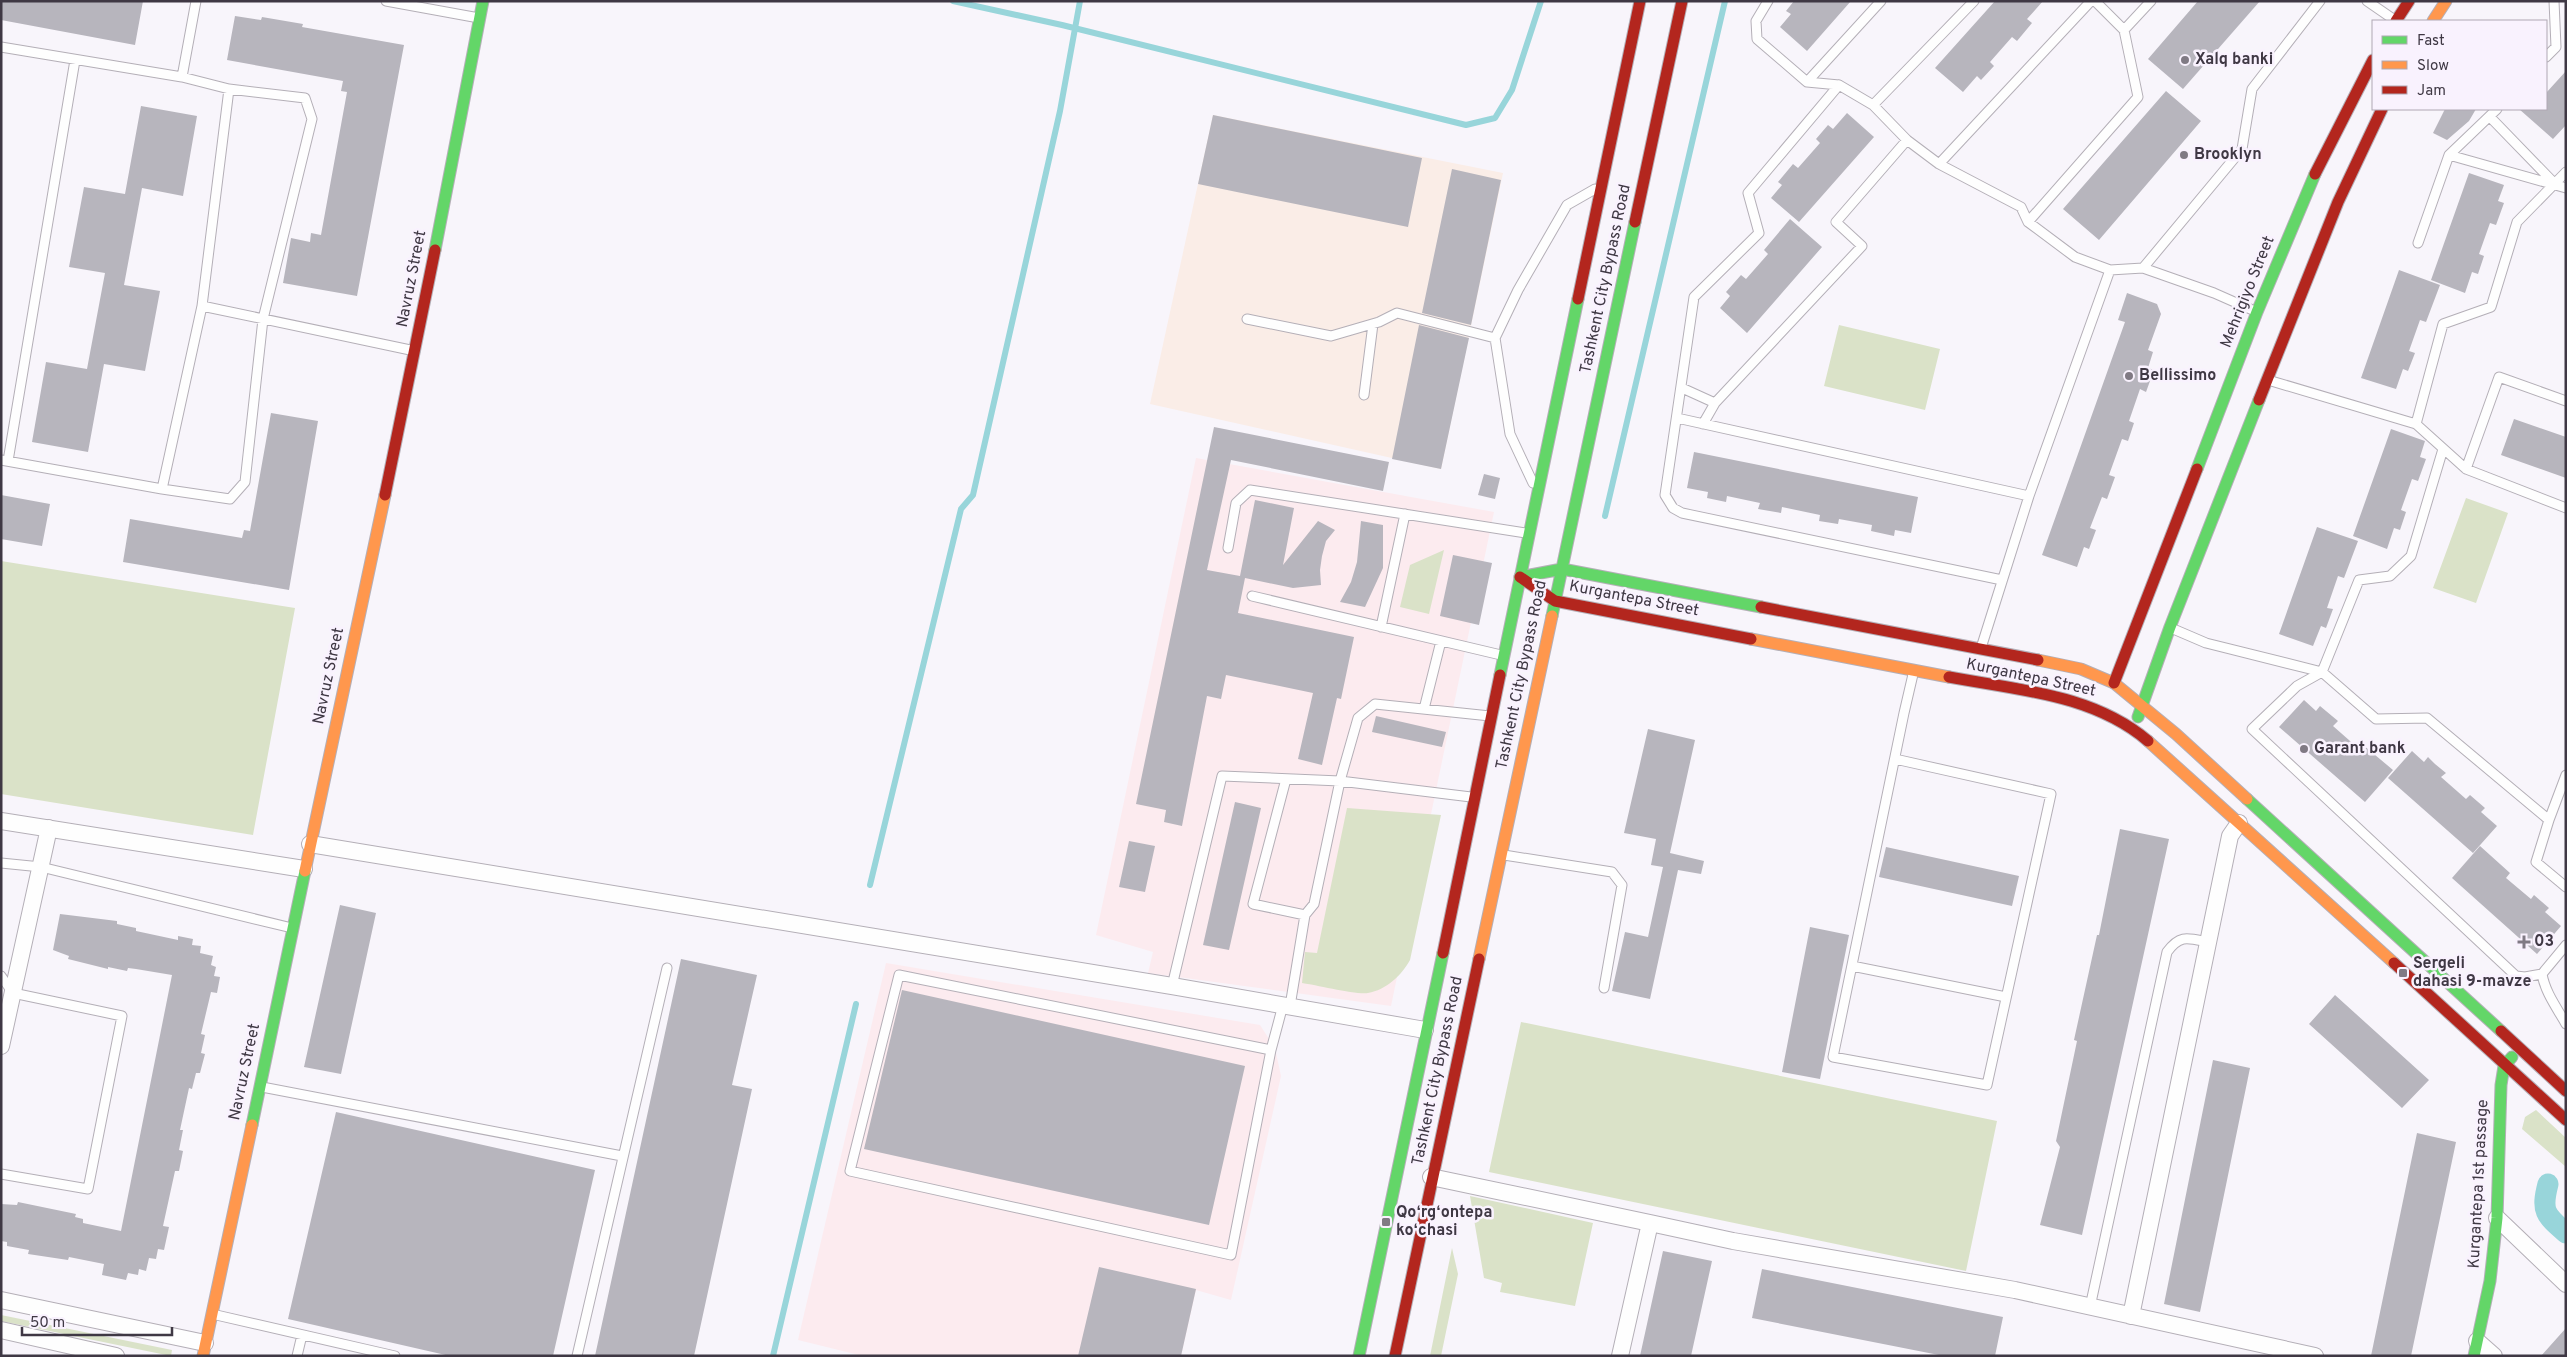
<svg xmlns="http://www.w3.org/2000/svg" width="2567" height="1357" viewBox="0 0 2567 1357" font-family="Overpass,sans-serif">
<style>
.commercial{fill:#fcebef}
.industrial{fill:#faede7}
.green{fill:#dae2c8}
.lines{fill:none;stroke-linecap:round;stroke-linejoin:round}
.stream{stroke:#98d5da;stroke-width:6}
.canal{stroke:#98d5da;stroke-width:21}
.building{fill:#b7b5bd}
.lane-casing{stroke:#b4afb7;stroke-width:11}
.street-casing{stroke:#b4afb7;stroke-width:18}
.fast-casing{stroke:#b4afb7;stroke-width:13}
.slow-casing{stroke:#b4afb7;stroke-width:13}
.jam-casing{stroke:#b4afb7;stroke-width:13}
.lane{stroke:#fefefe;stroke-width:9}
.street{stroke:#fefefe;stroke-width:16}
.fast{stroke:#63d668;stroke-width:11}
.slow{stroke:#ff974d;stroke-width:11}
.jam{stroke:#b3261e;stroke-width:11}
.poi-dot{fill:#807a84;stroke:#f9f2fe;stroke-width:2}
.labels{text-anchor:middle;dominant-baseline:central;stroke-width:5;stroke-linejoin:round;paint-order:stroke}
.poi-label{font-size:16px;font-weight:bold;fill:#3f3844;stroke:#f9f2fe;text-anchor:start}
.street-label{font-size:16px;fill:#3f3844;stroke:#f9f2fe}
</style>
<rect width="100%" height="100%" fill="#f8f5fb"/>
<path class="commercial" d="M 1196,458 L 1494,512 L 1391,1006 L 1148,973 L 1153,952 L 1096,935 Z
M 886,963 L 1260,1025 L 1275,1048 L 1281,1076 L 1231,1300 L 1196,1290 L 1181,1356 L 863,1356 L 798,1340 Z"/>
<path class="industrial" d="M 1213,115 L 1503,173 L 1441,469 L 1150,404 Z"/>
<path class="green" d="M 1839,325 L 1940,349 L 1925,410 L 1824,386 Z
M 2466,498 L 2508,513 L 2476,603 L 2433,588 Z
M 1444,550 L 1429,614 L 1400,607 L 1410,565 Z
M 1,561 L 295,608 L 253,835 L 1,794 Z
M 1347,808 L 1441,815 L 1410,960 C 1402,975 1386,990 1368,993 C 1357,995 1316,985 1302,983 L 1305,952 L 1317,953 Z
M 1521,1022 L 1997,1121 L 1966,1271 L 1489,1172 Z
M 2536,1110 L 2566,1138 L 2566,1167 L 2522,1129 L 2525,1117 Z
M 1470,1196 L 1593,1223 L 1575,1306 L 1500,1292 L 1502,1283 L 1484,1278 Z
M 1452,1248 L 1458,1274 L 1441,1356 L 1430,1356 Z
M 1,1315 L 172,1350 L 171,1356 L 1,1321 Z"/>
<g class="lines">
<path class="stream" d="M 953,1 L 1062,25 L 1466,125 L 1495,118 L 1512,90 L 1541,1
M 1605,516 L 1725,1
M 870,885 L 961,509 L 973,495 L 1060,111 L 1080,1
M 773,1356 L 856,1004"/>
<path class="canal" d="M 2548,1184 C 2541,1211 2545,1215 2566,1233"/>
</g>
<path class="building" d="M 1,1 L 143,1 L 135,45 L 1,20 Z
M 1794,1 L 1851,1 L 1807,51 L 1780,27 L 1791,14 L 1786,11 Z
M 1995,1 L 2043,1 L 2027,19 L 2032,23 L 2017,41 L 2012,37 L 1990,62 L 1994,66 L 1981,80 L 1977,76 L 1963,92 L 1935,68 Z
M 2198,1 L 2260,1 L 2183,89 L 2148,59 Z
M 235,16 L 261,20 L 262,17 L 303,24 L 302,27 L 404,45 L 357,296 L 283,283 L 291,238 L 310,242 L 311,233 L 321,235 L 347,92 L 341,91 L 343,81 L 227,60 Z
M 2566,71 L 2566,125 L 2553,139 L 2519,109 L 2546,109 L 2546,93 Z
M 2166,91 L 2201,121 L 2099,240 L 2063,209 Z
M 141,106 L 197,116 L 183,196 L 142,188 L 124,285 L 160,291 L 145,371 L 104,364 L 88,452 L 32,442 L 46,362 L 87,369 L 105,273 L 69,267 L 84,187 L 125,194 Z
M 2445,109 L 2476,109 L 2469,121 L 2447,140 L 2433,133 Z
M 1847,113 L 1874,137 L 1799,222 L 1771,198 L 1782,185 L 1778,182 L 1793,164 L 1798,168 L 1820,143 L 1816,139 L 1828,125 L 1833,129 Z
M 1213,115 L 1422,158 L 1408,227 L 1198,184 Z
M 1452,169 L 1501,180 L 1471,325 L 1422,313 Z
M 2469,173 L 2504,185 L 2498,201 L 2504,203 L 2496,225 L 2490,223 L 2479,254 L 2484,256 L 2478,274 L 2472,272 L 2465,293 L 2431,280 Z
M 1790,219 L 1822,247 L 1747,333 L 1720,308 L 1730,296 L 1726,292 L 1741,275 L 1746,279 L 1768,254 L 1764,250 Z
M 2399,270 L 2440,285 L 2426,322 L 2420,320 L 2409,351 L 2415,353 L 2408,371 L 2403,369 L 2396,389 L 2361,378 Z
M 2127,293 L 2157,304 L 2161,314 L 2148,350 L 2153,352 L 2148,368 L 2154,370 L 2146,392 L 2140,389 L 2129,421 L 2134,423 L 2128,441 L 2122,439 L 2109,475 L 2115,477 L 2107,499 L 2102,497 L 2090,528 L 2096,530 L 2089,549 L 2084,547 L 2077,567 L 2042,555 L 2125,322 L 2118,320 Z
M 1419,325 L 1469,338 L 1441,469 L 1392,459 Z
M 271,413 L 318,421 L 289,590 L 123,562 L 130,519 L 242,538 L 244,530 L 250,531 Z
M 2514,419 L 2566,437 L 2566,478 L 2501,455 Z
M 1214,427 L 1389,462 L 1383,491 L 1231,460 L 1207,570 L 1240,576 L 1255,500 L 1294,508 L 1283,565 L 1318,521 L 1335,530 L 1326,541 L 1322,556 L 1320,570 L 1321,585 L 1293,588 L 1245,578 L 1238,613 L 1354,637 L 1341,699 L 1337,698 L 1322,765 L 1298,759 L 1313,693 L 1226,675 L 1221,699 L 1207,696 L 1182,826 L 1164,822 L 1166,810 L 1136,804 Z
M 2391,429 L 2425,441 L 2420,457 L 2426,459 L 2418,481 L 2412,479 L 2401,510 L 2406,512 L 2400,530 L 2394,528 L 2387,549 L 2353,536 Z
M 1694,452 L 1918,497 L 1911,533 L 1895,530 L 1894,536 L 1871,531 L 1872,525 L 1839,519 L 1838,524 L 1819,521 L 1820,515 L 1782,507 L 1781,513 L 1758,509 L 1760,503 L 1727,496 L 1726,502 L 1707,498 L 1708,492 L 1687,488 Z
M 1484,474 L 1500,478 L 1495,499 L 1478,495 Z
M 1,495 L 50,504 L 42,546 L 1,539 Z
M 1361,521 L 1383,525 L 1383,568 L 1365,607 L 1340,602 L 1351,582 L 1357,562 Z
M 2317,527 L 2358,541 L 2344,578 L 2338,576 L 2327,608 L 2333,609 L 2326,628 L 2321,626 L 2313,646 L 2279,634 Z
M 1453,555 L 1492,563 L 1479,625 L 1440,616 Z
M 2304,700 L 2316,711 L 2320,706 L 2338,721 L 2333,726 L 2358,748 L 2362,744 L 2393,770 L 2365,802 L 2279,727 Z
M 1376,716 L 1446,732 L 1442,747 L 1372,732 Z
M 1648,729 L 1695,740 L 1670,853 L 1704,861 L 1701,874 L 1678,870 L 1650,999 L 1612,991 L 1625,932 L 1648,937 L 1663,867 L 1651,865 L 1656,839 L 1624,833 Z
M 2412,751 L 2424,762 L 2428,757 L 2435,764 L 2446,773 L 2441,777 L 2466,799 L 2470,795 L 2485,808 L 2481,812 L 2497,826 L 2473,853 L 2388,778 Z
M 1235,802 L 1261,808 L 1229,950 L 1203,945 Z
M 2120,829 L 2169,839 L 2082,1235 L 2040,1225 L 2060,1147 L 2056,1141 L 2077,1041 L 2074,1040 L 2097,935 L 2099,935 Z
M 1129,841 L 1155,846 L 1145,892 L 1119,887 Z
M 2480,846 L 2510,873 L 2506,878 L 2531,899 L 2534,895 L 2549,908 L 2545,912 L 2561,926 L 2537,954 L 2452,878 Z
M 1886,847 L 2019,876 L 2012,906 L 1879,877 Z
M 340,905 L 376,913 L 341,1074 L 304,1067 Z
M 60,914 L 117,921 L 117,924 L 136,928 L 136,931 L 178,940 L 178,936 L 193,939 L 192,945 L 201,946 L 200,953 L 213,956 L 211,965 L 216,967 L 214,976 L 220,977 L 217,993 L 211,992 L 201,1034 L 205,1035 L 201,1053 L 205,1054 L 200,1073 L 196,1073 L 192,1089 L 189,1088 L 180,1130 L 183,1130 L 179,1150 L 183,1151 L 179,1171 L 175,1171 L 163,1226 L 169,1227 L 164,1250 L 158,1249 L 156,1259 L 149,1258 L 146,1271 L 139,1269 L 138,1275 L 128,1273 L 126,1280 L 102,1275 L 104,1264 L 69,1257 L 68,1260 L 28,1254 L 29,1250 L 7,1246 L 7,1242 L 1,1241 L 1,1204 L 17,1205 L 18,1202 L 76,1214 L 75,1217 L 83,1219 L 83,1223 L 121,1231 L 172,975 L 136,969 L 128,968 L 127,971 L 108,967 L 108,969 L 68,959 L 69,956 L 53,950 Z
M 1810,927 L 1849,935 L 1820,1079 L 1782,1072 Z
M 681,959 L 757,975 L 732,1085 L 752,1089 L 694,1356 L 595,1356 Z
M 902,990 L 1245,1066 L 1209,1225 L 864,1149 Z
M 2335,995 L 2429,1080 L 2402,1108 L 2309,1024 Z
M 2213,1060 L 2250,1068 L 2200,1312 L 2164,1304 Z
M 336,1112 L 595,1170 L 553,1356 L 450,1356 L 288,1319 Z
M 2417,1133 L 2456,1142 L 2411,1356 L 2371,1356 Z
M 1663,1251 L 1712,1261 L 1691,1356 L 1640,1356 Z
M 1099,1267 L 1196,1289 L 1181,1356 L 1078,1356 Z
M 1762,1269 L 2003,1317 L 1995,1356 L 1944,1356 L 1752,1318 Z
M 2566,1328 L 2566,1356 L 2541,1356 Z"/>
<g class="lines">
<defs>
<path id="lane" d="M 386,1 L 479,18
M 1768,1 L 1756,21 L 1757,39 L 1807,82 L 1839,85
M 1974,1 L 1873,105 L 1839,85 L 1748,193 L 1759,233 L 1694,297 L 1665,495 L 1673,508 L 1682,513 L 2002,580
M 2095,1 L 2124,30
M 2367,1 L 2396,21
M 1,47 L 182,77 L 229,89 L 202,306 L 162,489 L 1,460
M 2546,57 L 2556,47 L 2554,1
M 182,77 L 196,1
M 1807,82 L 1881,1
M 1873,105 L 1907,140 L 1939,164 L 2021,207 L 2028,222 L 2075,257 L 2110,270 L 2143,268 L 2214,293 L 2257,312
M 2490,117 L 2555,184
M 2449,155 L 2566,188
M 1939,164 L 2091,1
M 2566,172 L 2517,222 L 2491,307 L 2443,324 L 2416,424 L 2466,469 L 2566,508
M 2028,222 L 2138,97 L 2124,30 L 2151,1
M 2418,243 L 2449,155 L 2497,109
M 2143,268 L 2242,149 L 2252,89 L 2320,1
M 202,306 L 415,351
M 1247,319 L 1331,336 L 1379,322 L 1397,313 L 1495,338
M 2268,380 L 2416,424
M 1682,388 L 1715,403
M 1364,395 L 1373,324
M 1677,418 L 2029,496
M 1703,424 L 1715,403 L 1862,246 L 1836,222 L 1907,140
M 2443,449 L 2411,556 L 2390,576 L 2359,580 L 2322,672 L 2297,686 L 2252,729 L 2516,976 L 2525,977 L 2542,974
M 8,461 L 75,60
M 2466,469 L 2499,377 L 2566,401
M 1533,483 L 1510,434 L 1495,338 L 1518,290 L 1567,205 L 1595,189
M 162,489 L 230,499 L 245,482 L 263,319 L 312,119 L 305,98 L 229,89
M 1228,548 L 1236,503 L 1250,490 L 1526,533
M 1252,596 L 1501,655
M 1381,627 L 1405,514
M 2171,628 L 2206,643 L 2322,672 L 2376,719 L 2427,718 L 2549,820 L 2566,775
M 1981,648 L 2029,496 L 2110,270
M 1424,709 L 1441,641
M 1895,759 L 2051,794 L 1987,1085 L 1833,1057 L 1904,713 L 1914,670
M 1286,779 L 1253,904 L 1305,915 L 1314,904 L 1340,781 L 1358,718 L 1375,704 L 1490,716
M 2549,820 L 2536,862 L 2566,887
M 1504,855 L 1612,872 L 1622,885 L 1604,988
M 1,863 L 41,867 L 292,928
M 2566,945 L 2542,974 C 2545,992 2557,1008 2566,1024
M 1852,966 L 2006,997
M 1,976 L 13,993 L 122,1016 L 88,1189 L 1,1174
M 1172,986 L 1222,776 L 1340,781 L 1471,797
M 1290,1006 L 1305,915
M 1271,1050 L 899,975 L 850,1171 L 1231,1255 L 1271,1050 L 1283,1005
M 262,1087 L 622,1156
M 2090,1307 L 2167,952 C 2180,934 2188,938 2208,942
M 212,1314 L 395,1356
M 297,1356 L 302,1335
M 577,1356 L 667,968"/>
<path id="street" d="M 1,821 L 304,869
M 310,844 L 1172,986 L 1425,1030
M 1,1046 L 49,828
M 1431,1177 L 1650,1223
M 2497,1218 L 2566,1284
M 1,1300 L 205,1343
M 2131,1316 L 2230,836 L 2239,823
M 1,1330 L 116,1356
M 2477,1341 L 2494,1356
M 1620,1356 L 1650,1223 L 1733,1241 L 2015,1290 L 2315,1356"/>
<path id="fast" d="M 435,250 L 483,1
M 2197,469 L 2257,312 L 2315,174
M 1520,577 L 1562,569 L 1761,607
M 1552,616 L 1635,222
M 1500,675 L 1578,299
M 2138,717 L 2170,627 L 2259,400
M 2247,799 L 2501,1031
M 252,1125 L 305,871
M 1359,1356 L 1443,953
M 2474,1356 L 2490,1281 L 2497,1218 L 2501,1085 L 2504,1066 L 2512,1057"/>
<path id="slow" d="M 2433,21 L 2446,1
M 1751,639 L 1949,677
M 2038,660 L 2081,669 L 2114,683 L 2176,734 L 2247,799
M 2148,741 L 2394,963
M 305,871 L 385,495
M 1479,959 L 1552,616
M 203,1356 L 252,1125"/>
<path id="jam" d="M 2396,21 L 2409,1
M 2315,174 L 2373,60
M 1635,222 L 1682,1
M 1578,299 L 1640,1
M 2259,400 L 2338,202 L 2382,109
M 385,495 L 435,250
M 1520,577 L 1555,601 L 1751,639
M 1761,607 L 2038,660
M 1949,677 C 2017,690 2093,694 2148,741
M 2114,683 L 2197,469
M 1443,953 L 1500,675
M 2394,963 L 2566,1120
M 2501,1031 L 2566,1091
M 1395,1356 L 1479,959"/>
</defs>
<use href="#lane" class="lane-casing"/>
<use href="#street" class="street-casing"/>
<use href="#fast" class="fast-casing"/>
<use href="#slow" class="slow-casing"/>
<use href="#jam" class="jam-casing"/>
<use href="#lane" class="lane"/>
<use href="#street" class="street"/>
<use href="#fast" class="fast"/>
<use href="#slow" class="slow"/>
<use href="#jam" class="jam"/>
</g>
<g class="poi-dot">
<circle cx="2185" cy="60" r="5"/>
<circle cx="2184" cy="155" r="5"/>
<circle cx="2129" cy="376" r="5"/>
<circle cx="2304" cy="749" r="5"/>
<path d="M2521.5 934.5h5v5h5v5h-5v5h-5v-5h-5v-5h5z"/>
<rect x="2398" y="968" width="10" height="10" rx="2.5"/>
<rect x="1381" y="1217" width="10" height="10" rx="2.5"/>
</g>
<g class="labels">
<g class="poi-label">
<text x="2195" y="60">Xalq banki</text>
<text x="2194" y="155">Brooklyn</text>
<text x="2139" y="376">Bellissimo</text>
<text x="2314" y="749">Garant bank</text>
<text x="2534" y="942">03</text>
<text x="2413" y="964">Sergeli<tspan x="2413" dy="18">dahasi 9-mavze</tspan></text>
<text x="1396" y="1213">Qoʻrgʻontepa<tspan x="1396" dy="18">koʻchasi</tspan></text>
</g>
<g class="street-label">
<text transform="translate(412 279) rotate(-79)">Navruz Street</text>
<text transform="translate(1606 279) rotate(-78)">Tashkent City Bypass Road</text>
<text transform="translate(2248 292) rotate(-68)">Mehrigiyo Street</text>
<text transform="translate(1634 599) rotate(11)">Kurgantepa Street</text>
<text transform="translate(1522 675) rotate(-78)">Tashkent City Bypass Road</text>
<text transform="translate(329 676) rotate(-78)">Navruz Street</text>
<text transform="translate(2031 678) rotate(12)">Kurgantepa Street</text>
<text transform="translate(1438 1071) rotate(-78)">Tashkent City Bypass Road</text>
<text transform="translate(245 1072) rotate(-78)">Navruz Street</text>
<text transform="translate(2479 1184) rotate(-87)">Kurgantepa 1st passage</text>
</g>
</g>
<rect width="2567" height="1357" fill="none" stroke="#3f3844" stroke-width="5"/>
<rect x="2372" y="20" width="175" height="90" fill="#f9f2fe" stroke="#afa8b4"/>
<rect x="2382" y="36" width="25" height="8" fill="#63d668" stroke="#afa8b4"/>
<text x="2417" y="45" font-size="15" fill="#3f3844">Fast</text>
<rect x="2382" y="61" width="25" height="8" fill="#ff974d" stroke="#afa8b4"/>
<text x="2417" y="70" font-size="15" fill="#3f3844">Slow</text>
<rect x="2382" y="86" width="25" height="8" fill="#b3261e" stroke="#afa8b4"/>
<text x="2417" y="95" font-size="15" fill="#3f3844">Jam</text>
<path d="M22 1327v8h150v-8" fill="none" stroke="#3f3844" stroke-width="2.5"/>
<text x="30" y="1327" font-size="15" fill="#3f3844" stroke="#f9f2fe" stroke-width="4" paint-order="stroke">50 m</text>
</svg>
